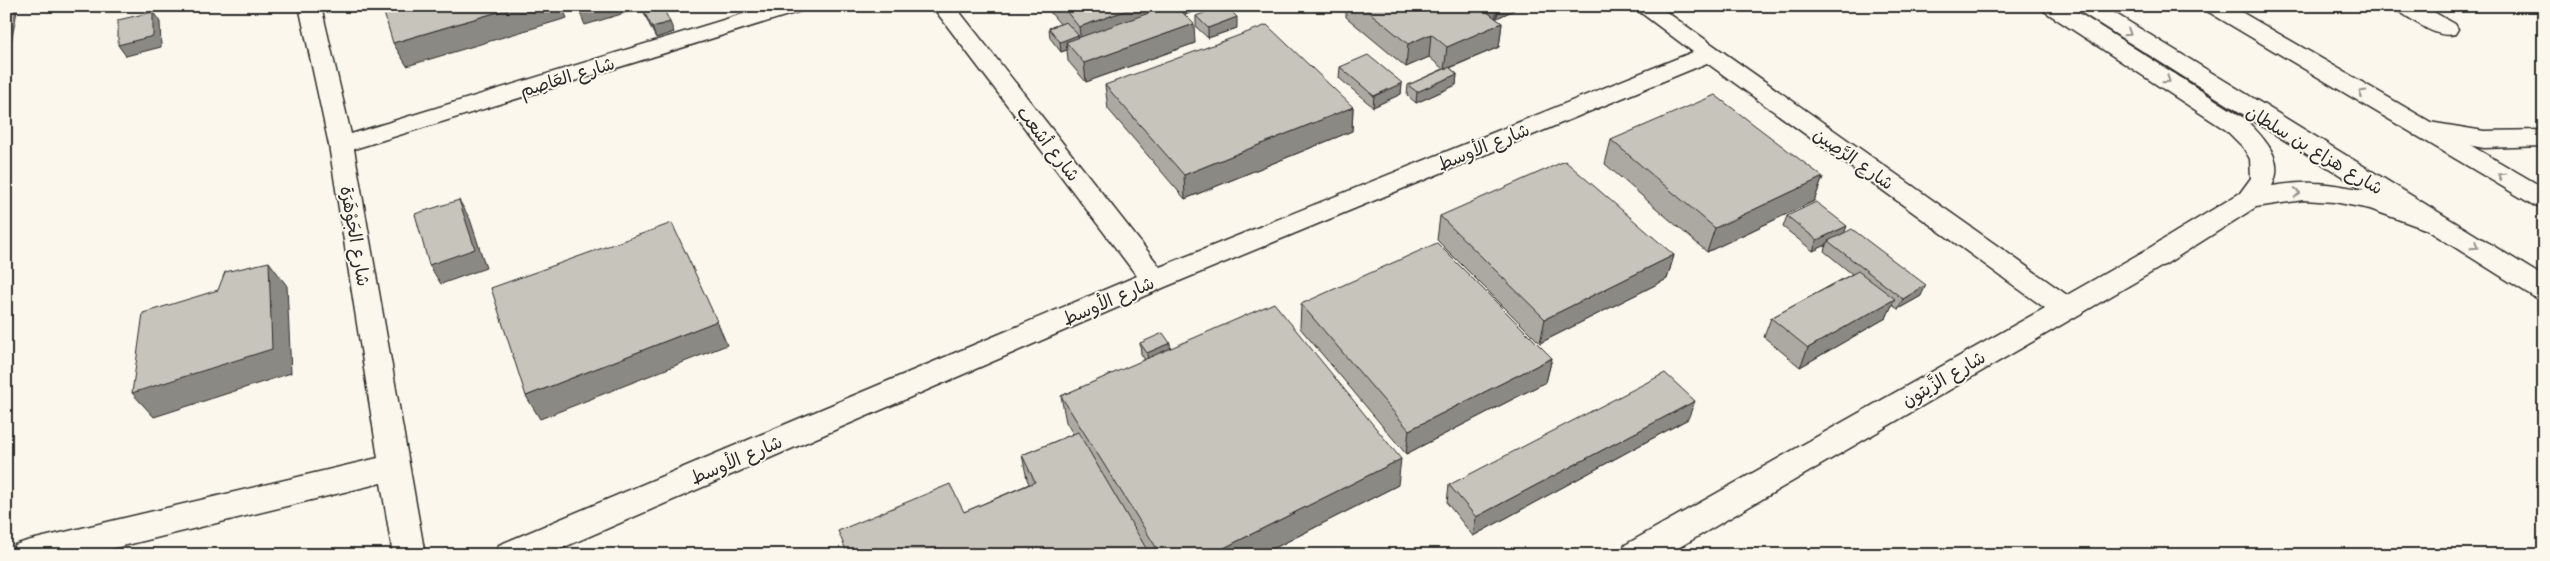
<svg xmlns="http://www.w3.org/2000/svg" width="2550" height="561" viewBox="0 0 2550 561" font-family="Mali,'Playpen Sans Arabic',sans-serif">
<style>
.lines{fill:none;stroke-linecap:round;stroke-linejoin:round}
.street-casing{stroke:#2b2b2b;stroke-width:3}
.primary-casing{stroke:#2b2b2b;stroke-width:3}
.street{fill:#fbf7ec;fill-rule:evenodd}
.primary{fill:#fbf7ec;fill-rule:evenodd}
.wall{fill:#aba9a2;stroke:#2b2b2b}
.shaded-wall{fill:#8b8984;stroke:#2b2b2b}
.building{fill:#c7c4bc;stroke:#2b2b2b}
.oneway{stroke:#93918c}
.labels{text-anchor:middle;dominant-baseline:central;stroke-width:4;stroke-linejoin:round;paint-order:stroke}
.street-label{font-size:18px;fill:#2b2b2b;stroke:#fbf7ec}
</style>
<rect width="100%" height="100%" fill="#fbf7ec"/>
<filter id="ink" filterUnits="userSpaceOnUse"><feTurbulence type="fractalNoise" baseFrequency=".02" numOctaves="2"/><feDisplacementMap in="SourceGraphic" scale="10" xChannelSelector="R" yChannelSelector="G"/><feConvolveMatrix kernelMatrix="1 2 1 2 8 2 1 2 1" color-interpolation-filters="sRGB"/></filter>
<g filter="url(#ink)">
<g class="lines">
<defs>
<path id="street" d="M 299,6 L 321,6 L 351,134 L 769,6 L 804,6 L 801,11 L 354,149 L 425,555 L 393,555 L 381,483 L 86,555 L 11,555 L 15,545 L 27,541 L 378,458 L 329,145 Z
M 932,6 L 955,6 L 1160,267 L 1693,52 L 1632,6 L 1658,6 L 2067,295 L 2146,250 L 2240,193 L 2251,178 L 2250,159 L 2243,147 L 2226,130 L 2044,11 L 2041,6 L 2068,6 L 2244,118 C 2263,137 2286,159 2272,186 C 2286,184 2300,182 2315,183 C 2340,184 2425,199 2438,220 L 2434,226 L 2425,229 L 2370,209 L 2334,202 L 2303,200 L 2256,207 L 2166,264 L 1666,555 L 1621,555 L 1625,545 L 2045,308 L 1707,63 L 1165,287 L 546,555 L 495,555 L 499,545 L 1137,276 Z
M 2395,6 L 2423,6 L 2455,24 L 2458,29 L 2455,34 C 2436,39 2414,20 2398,11 Z
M 2423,121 L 2484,131 L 2544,130 L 2544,146 L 2484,148 L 2414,135 L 2411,129 L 2414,123 Z"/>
<path id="primary" d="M 2076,6 L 2103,6 L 2544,277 L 2544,300 L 2534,297 L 2079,11 Z
M 2204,6 L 2231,6 L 2544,188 L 2544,209 L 2535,206 L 2207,11 Z"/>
</defs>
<use href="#street" class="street-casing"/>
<use href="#primary" class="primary-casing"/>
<use href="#street" class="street"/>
<use href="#primary" class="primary"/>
</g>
<path class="wall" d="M 1045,6 L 1209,6 L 1185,15 L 1195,43 L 1086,82 L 1068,61 L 1067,50 L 1061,52 L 1050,38 L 1049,28 L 1060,24 Z
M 1346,6 L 1514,6 L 1514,10 L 1497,18 L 1495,17 L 1495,18 L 1502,23 L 1499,47 L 1450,68 L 1457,74 L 1456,85 L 1416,103 L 1407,95 L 1408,85 L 1443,69 L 1429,57 L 1406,67 L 1346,17 Z
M 1701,6 L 1721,6 L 1709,12 Z
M 644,12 L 674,32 L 656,38 L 648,22 Z
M 1196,16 L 1237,28 L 1208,38 L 1196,27 Z
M 1340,67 L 1402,83 L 1401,94 L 1373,107 L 1339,78 Z
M 1105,85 L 1353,107 L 1352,131 L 1185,199 L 1108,109 Z
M 1611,140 L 1823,177 L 1814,201 L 1707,252 L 1605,164 Z
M 1440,216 L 1674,255 L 1667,279 L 1540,343 L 1437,240 Z
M 1787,216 L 1844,232 L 1921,296 L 1898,309 L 1892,305 L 1886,318 L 1800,367 L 1764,337 L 1771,318 L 1852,274 L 1824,251 L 1826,245 L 1813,251 L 1783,227 Z
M 1301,304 L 1552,358 L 1546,382 L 1406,454 L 1300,328 Z
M 1140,343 L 1171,348 L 1398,485 L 1261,555 L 848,555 L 964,512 L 1029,484 L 1027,479 L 1022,455 L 1073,434 L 1066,422 L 1061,396 L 1145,360 L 1141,354 Z
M 1688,419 L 1473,536 L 1447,503 L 1449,485 Z"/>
<path class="shaded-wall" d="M 6,6 L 18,6 L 6,69 Z
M 518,6 L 562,6 L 567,18 L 407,66 L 393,43 Z
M 577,6 L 648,6 L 585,25 Z
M 1139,6 L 1209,6 L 1082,50 L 1079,27 Z
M 1478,6 L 1497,6 L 1495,22 Z
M 1501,6 L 1514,6 L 1514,10 L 1497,18 L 1498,7 Z
M 1710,6 L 1721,6 L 1709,12 Z
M 153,12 L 160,22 L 161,47 L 126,56 L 118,45 Z
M 1237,17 L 1237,28 L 1208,38 L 1208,28 Z
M 670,22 L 674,32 L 656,38 L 652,27 Z
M 1502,23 L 1499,47 L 1444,70 L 1447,47 Z
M 1194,24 L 1195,43 L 1086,82 L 1084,63 Z
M 1431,34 L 1429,57 L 1406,67 L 1408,44 Z
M 1078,35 L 1079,46 L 1066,42 L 1067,50 L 1061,52 L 1060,42 Z
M 1457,74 L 1456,85 L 1416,103 L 1417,92 Z
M 1402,83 L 1401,94 L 1373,107 L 1374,96 Z
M 1353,107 L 1352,131 L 1185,199 L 1184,175 Z
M 1823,177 L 1814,201 L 1707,252 L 1715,228 Z
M 459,200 L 470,219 L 486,268 L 441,284 L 429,265 Z
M 1847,226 L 1843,237 L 1828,241 L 1826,245 L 1813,251 L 1817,240 Z
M 1674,255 L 1667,279 L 1540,343 L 1545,319 Z
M 269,262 L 287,286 L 291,373 L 154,417 L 132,393 Z
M 1926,285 L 1921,296 L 1898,309 L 1903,299 Z
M 1895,299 L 1886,318 L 1800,367 L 1808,348 Z
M 717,321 L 727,345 L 540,419 L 526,396 Z
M 1170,343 L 1171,354 L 1148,364 L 1147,353 Z
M 1552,358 L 1546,382 L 1406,454 L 1409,430 Z
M 1695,401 L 1688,419 L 1473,536 L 1476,517 Z
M 1401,459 L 1398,485 L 1261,555 L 1210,555 Z"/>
<path class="building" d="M 382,6 L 518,6 L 393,43 Z
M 662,6 L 670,22 L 652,27 L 644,12 Z
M 1062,6 L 1139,6 L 1079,27 Z
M 1169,6 L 1176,6 L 1194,24 L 1084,63 L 1066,42 Z
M 1223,6 L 1226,6 L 1237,17 L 1208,28 L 1196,16 Z
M 1362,6 L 1479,6 L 1502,23 L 1447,47 L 1431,34 L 1408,44 Z
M 153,12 L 153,36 L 118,45 L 118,20 Z
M 1066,22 L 1078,35 L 1060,42 L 1049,28 Z
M 1267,25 L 1353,107 L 1184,175 L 1105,85 Z
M 1368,55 L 1402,83 L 1374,96 L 1340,67 Z
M 1449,67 L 1457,74 L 1417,92 L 1408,85 Z
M 1715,95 L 1823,177 L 1715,228 L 1611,140 Z
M 1565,161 L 1674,255 L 1545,319 L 1440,216 Z
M 459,200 L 475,249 L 429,265 L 415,214 Z
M 1816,202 L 1847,226 L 1817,240 L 1787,216 Z
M 672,223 L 717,321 L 526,396 L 491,288 Z
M 1852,229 L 1926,285 L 1903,299 L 1828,241 Z
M 1437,243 L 1552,358 L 1409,430 L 1301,304 Z
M 269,262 L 272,349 L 132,393 L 143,313 L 218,290 L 225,272 Z
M 1858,271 L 1895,299 L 1808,348 L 1771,318 Z
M 1274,303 L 1401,459 L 1210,555 L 1161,555 L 1061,396 Z
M 1163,333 L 1170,343 L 1147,353 L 1140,343 Z
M 1665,373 L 1695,401 L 1476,517 L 1449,485 Z
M 1078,432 L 1150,555 L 848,555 L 838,531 L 950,484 L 964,512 L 1035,482 L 1022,455 Z"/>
<defs><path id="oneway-chevron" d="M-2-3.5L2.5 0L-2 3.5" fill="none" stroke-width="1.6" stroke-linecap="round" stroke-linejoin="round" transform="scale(1.25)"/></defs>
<g class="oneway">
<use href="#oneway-chevron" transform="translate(2128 33) rotate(33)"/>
<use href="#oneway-chevron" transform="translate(2167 80) rotate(33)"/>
<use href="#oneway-chevron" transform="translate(2362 93) rotate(-149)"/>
<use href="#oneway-chevron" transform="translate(2501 176) rotate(-150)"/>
<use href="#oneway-chevron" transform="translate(2297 193) rotate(-2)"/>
<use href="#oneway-chevron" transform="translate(2475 246) rotate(33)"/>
</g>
</g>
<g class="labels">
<g class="street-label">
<text transform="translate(567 76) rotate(-17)">شارع العَاصِم</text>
<text transform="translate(1049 143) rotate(52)">شارع أشعب</text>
<text transform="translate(1483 146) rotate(-22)">شارع الأوسط</text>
<text transform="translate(2315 149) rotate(31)">شارع هزاع بن سلطان</text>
<text transform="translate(1854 158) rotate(35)">شارع الرَّصِين</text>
<text transform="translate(356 236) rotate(80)">شارع الجَوْهَرَة</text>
<text transform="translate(1108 300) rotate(-23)">شارع الأوسط</text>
<text transform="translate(1943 378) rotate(-30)">شارع الزَّيتون</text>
<text transform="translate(736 459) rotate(-23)">شارع الأوسط</text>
</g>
</g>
<rect width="2550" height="561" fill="none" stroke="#fbf7ec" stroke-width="25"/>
<rect x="12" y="12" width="2525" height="536" fill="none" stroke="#2b2b2b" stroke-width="2" filter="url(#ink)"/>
</svg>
